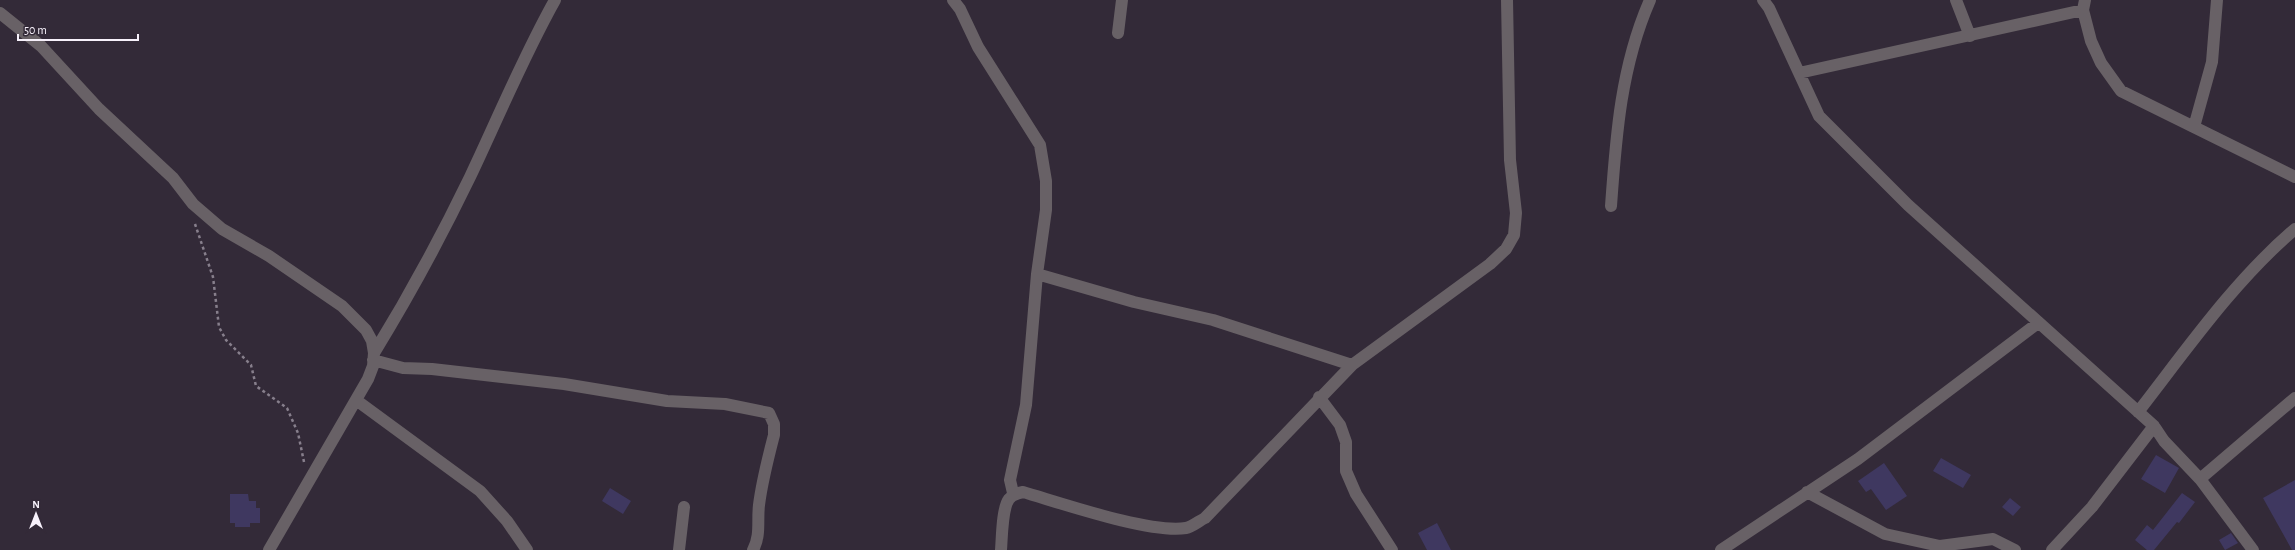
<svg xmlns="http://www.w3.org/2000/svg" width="2295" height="550" viewBox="0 0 2295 550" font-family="'Alegreya Sans',sans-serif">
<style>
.building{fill:#3f3860}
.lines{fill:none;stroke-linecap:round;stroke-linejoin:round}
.path{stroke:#877f8c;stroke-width:2.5;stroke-dasharray:3 3;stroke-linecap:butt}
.minor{stroke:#686166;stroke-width:12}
</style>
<rect width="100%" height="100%" fill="#332a38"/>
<path class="building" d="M 2156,455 L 2179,468 L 2165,493 L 2141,479 Z
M 1941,458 L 1971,475 L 1963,488 L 1933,471 Z
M 1884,463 L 1907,496 L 1886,510 L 1871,489 L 1866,492 L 1858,481 Z
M 2295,480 L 2295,550 L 2292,550 L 2263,498 Z
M 610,488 L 631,501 L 623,514 L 602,501 Z
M 2182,493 L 2195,502 L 2179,523 L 2177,522 L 2154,550 L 2147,550 L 2135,540 L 2147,525 L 2153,530 Z
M 230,494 L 248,494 L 249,501 L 256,501 L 256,508 L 260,508 L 260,523 L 250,523 L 250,527 L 235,527 L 235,523 L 230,523 Z
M 2010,498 L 2021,507 L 2013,516 L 2002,507 Z
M 1437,523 L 1451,550 L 1427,550 L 1418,533 Z
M 2231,533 L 2238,543 L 2225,550 L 2219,540 Z"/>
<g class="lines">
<path class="path" d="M 195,224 L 213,277 L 219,327 L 226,340 L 251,365 L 256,386 L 287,408 L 298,433 L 304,462"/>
<path class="minor" d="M 953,0 L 960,9 L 978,47 L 1040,145 L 1046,181 L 1046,210 L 1037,274 L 1026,405 L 1010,480 L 1013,493 L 1015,494
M 1763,0 L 1769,8 L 1819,116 L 1908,205 L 2154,426 L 2164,441 L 2200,479 L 2253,550
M 1956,0 L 1970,36
M 2085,0 L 2083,10 L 2091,41 L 2101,63 L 2121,91 L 2295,177
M 0,13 L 41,46 L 99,109 L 173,178 L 193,204 L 222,229 L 269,256 L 342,306 L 366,330 L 372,341 L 374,353 L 373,366 L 368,379 L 269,550
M 1118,33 L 1122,0
M 1799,73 L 2083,10
M 2194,127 L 2212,62 L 2217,0
M 1611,206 C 1616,135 1621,66 1650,0
M 1037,274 L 1134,302 L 1213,320 L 1352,365
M 374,353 C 409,296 441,237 470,177 C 498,118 523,57 555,0
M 373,360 L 403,368 L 432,369 L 564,384 L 667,401 L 725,404 L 769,413 L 774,424 L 774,435 C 768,458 762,481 759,505 C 757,521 761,535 753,550
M 1319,397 L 1340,425 L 1346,442 L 1346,471 L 1356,494 L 1392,550
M 356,400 L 480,491 L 507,521 L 527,550
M 2138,412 C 2187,349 2234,281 2295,229
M 2200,479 L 2295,398
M 1807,492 L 1885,534 L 1940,546 L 1993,539 L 2015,550
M 679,550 L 684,507
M 1001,550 C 1002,538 1002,508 1009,499 C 1013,494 1018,493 1023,492 C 1061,503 1151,534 1186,528 C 1192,527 1199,521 1205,518 L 1352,365 L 1490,264 L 1506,249 L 1514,235 L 1516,213 L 1510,160 L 1507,0
M 1721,550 L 1858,459 L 2038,323
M 2052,550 L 2092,507 L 2154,426"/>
</g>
<g transform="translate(36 514)" stroke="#332a38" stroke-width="3" paint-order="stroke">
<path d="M0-3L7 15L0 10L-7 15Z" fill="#f7f1fb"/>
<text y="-6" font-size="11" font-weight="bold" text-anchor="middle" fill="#f7f1fb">N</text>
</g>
<path d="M18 34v6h120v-6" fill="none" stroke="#f7f1fb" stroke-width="2"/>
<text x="24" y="34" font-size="12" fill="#f7f1fb" stroke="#332a38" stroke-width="3" paint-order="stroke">50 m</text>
</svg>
